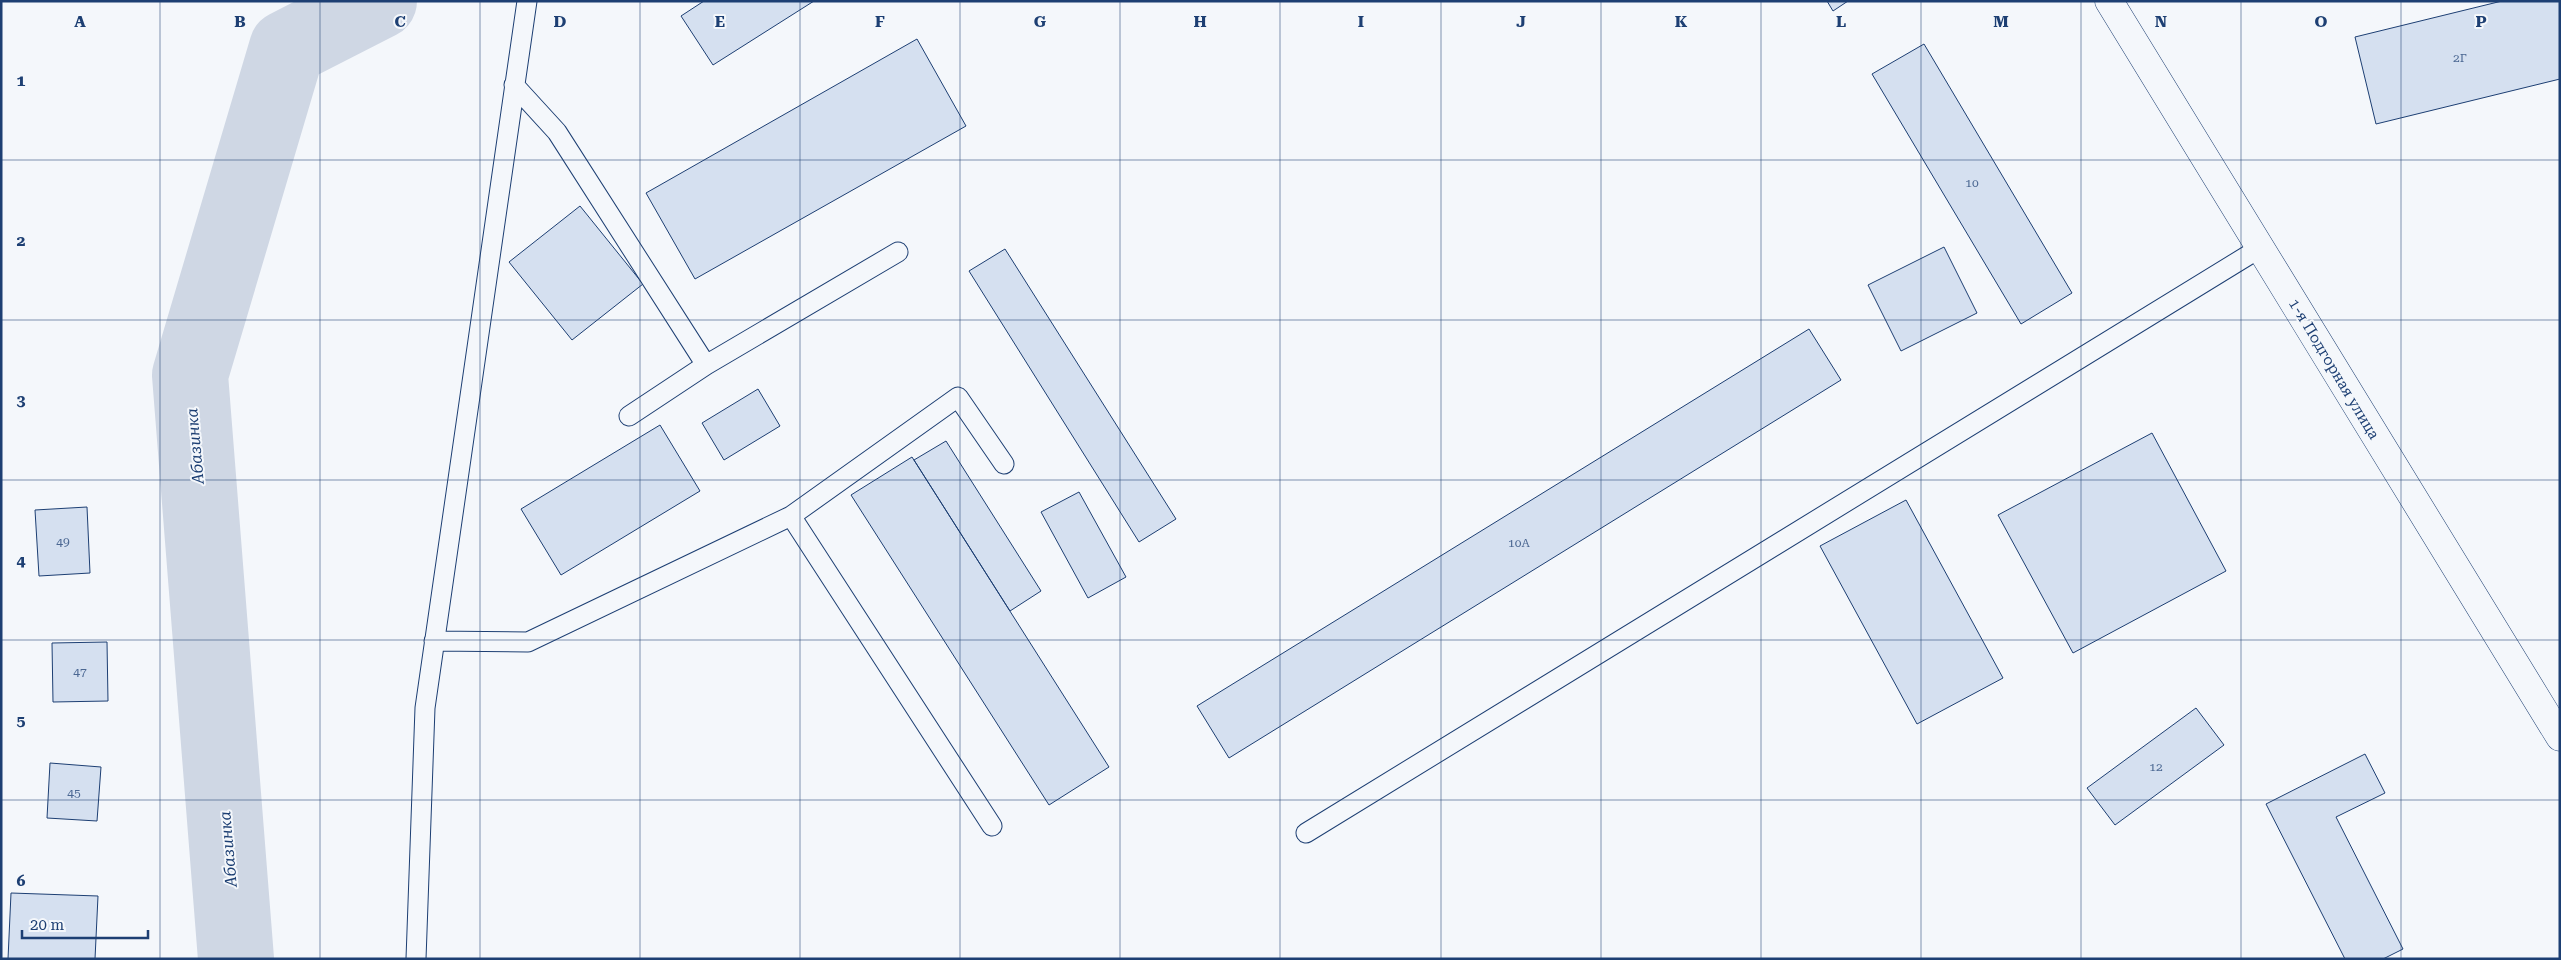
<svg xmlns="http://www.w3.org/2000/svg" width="2561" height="960" viewBox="0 0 2561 960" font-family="'Roboto Serif',serif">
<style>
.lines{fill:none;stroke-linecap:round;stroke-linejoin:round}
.river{stroke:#cfd7e4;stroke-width:76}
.building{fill:#d5e0f0;stroke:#1d3f73}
.lane-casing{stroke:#1d3f73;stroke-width:21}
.street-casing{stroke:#1d3f73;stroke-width:29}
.lane{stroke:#f4f7fb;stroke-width:19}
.street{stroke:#f4f7fb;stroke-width:28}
.grid{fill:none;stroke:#1d3f73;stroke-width:1;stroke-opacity:0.55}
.labels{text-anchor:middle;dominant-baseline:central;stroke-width:4;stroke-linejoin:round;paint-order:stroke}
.number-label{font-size:12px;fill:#4b6792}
.street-label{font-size:15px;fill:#1d3f73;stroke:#f4f7fb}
.water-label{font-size:16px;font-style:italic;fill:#1d3f73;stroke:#f4f7fb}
.grid-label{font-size:16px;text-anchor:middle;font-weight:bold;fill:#1d3f73;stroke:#f4f7fb;stroke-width:4;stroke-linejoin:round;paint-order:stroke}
</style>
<rect width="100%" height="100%" fill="#f4f7fb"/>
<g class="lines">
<path class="river" d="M 236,959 L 190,375 L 287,48 L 379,1"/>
</g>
<path class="building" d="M 704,1 L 814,1 L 713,65 L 681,16 Z
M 1827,1 L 1848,1 L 1833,11 Z
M 2502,1 L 2560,1 L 2560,79 L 2376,124 L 2355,37 Z
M 917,39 L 966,126 L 695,279 L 646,193 Z
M 1924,44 L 2072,293 L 2021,324 L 1872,74 Z
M 580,206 L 643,284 L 572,340 L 509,262 Z
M 1944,247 L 1977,313 L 1901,351 L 1868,285 Z
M 1005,249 L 1176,519 L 1139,542 L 969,271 Z
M 1809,329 L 1841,380 L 1229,758 L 1197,706 Z
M 758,389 L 780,426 L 724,460 L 702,423 Z
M 660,425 L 700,491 L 561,575 L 521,509 Z
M 2152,433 L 2226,571 L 2073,653 L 1998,515 Z
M 946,441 L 1041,591 L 1010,611 L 914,460 Z
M 912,457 L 1109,767 L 1049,805 L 851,495 Z
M 1079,492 L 1126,577 L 1088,598 L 1041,512 Z
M 1906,500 L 2003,678 L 1917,724 L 1820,546 Z
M 87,507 L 90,573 L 39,576 L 35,510 Z
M 107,642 L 108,701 L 53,702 L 52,643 Z
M 2196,708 L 2224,745 L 2115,825 L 2087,788 Z
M 2365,754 L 2385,793 L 2336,817 L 2403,949 L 2383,959 L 2345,959 L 2266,804 Z
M 50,763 L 101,767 L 97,821 L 47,818 Z
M 11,893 L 98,896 L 95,959 L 8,959 Z"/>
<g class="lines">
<defs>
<path id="lane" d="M 514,85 L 557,132 L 706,365
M 629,416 L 706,365 L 898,252
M 791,516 L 992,826
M 434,641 L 528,642 L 791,516 L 958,397 L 1004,464
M 1306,833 L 2260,248
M 416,959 L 425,708 L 527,1"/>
<path id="street" d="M 2109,1 L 2560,737"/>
</defs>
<use href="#lane" class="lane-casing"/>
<use href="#street" class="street-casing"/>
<use href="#lane" class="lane"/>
<use href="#street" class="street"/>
</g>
<path class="grid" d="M 160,1 L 160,959M 320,1 L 320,959M 480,1 L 480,959M 640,1 L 640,959M 800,1 L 800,959M 960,1 L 960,959M 1120,1 L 1120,959M 1280,1 L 1280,959M 1441,1 L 1441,959M 1601,1 L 1601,959M 1761,1 L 1761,959M 1921,1 L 1921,959M 2081,1 L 2081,959M 2241,1 L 2241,959M 2401,1 L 2401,959M 1,160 L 2560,160M 1,320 L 2560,320M 1,480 L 2560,480M 1,640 L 2560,640M 1,800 L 2560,800"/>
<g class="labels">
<g class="number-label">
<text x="2460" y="58">2Г</text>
<text x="1972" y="183">10</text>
<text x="63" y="542">49</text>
<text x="1519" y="543">10А</text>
<text x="80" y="672">47</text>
<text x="2156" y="767">12</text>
<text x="74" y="793">45</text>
</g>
<g class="street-label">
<text transform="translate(2334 369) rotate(59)">1-я Подгорная улица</text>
</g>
<g class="water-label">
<text transform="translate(195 446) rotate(-95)">Абазинка</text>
<text transform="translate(228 849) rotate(-95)">Абазинка</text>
</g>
</g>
<g class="grid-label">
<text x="80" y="27">A</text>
<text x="240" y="27">B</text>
<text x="400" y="27">C</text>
<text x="560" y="27">D</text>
<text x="720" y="27">E</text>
<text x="880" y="27">F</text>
<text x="1040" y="27">G</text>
<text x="1200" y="27">H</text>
<text x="1361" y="27">I</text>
<text x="1521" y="27">J</text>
<text x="1681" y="27">K</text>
<text x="1841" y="27">L</text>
<text x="2001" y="27">M</text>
<text x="2161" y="27">N</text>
<text x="2321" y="27">O</text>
<text x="2481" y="27">P</text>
<text x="21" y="86">1</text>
<text x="21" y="246">2</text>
<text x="21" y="406">3</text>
<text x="21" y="566">4</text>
<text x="21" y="726">5</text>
<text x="21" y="886">6</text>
</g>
<rect width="2561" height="960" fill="none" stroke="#1d3f73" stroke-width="5"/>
<path d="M22 930v8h126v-8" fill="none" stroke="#1d3f73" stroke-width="2.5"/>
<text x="30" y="930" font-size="15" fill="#1d3f73" stroke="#f4f7fb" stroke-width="4" paint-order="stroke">20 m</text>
</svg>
